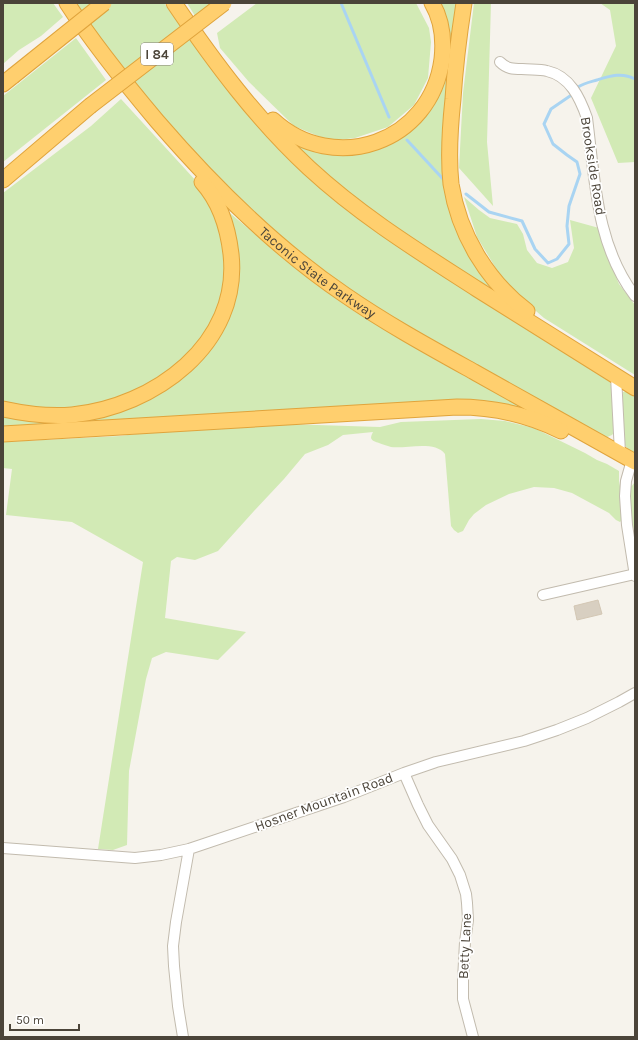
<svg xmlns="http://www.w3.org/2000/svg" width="638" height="1040" viewBox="0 0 638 1040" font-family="Karla,sans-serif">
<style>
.green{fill:#d2eab5}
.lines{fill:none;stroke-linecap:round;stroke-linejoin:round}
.stream{stroke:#a9d4f2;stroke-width:3}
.building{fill:#d8cfc1;stroke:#d3c7b4}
.minor-casing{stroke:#c2bbae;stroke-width:12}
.highway-casing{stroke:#e0a43c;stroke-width:17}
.minor{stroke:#fff;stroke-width:10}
.highway{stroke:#ffcf6e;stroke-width:15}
.highway-bridge-casing{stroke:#e0a43c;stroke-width:17;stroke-linecap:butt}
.highway-bridge{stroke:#ffcf6e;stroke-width:15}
.labels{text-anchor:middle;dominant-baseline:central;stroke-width:3.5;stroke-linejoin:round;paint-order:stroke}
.shield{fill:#fff;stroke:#817c74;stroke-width:1}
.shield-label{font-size:13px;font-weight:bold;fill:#4b4439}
.street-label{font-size:14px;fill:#4b4439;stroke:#fff}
</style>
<rect width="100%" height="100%" fill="#f6f3ec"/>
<path class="green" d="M 3,3 L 53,3 L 63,17 L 41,36 L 19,50 L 3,64 Z
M 76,3 L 164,3 L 211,69 L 236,100 L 277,147 L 536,334 L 610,382 L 613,389 L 617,429 L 612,435 L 605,438 L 398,323 L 329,277 L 280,237 L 202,164 L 163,117 L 95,31 Z
M 187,3 L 212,3 L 195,16 Z
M 257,3 L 416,3 L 429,28 L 431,42 L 428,78 L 414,105 L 388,127 L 355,138 L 330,141 L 294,126 L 249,82 L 220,48 L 217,33 Z
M 436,3 L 460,3 L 447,188 L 495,289 L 479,282 L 404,238 L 318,170 L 287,136 L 374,150 L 396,141 L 409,132 L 423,118 L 437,94 Z
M 474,3 L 491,3 L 487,142 L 493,206 L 459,168 L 463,93 Z
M 600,3 L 635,3 L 635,162 L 618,163 L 591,98 L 616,46 L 610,10 Z
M 76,38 L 106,80 L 3,162 L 3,96 Z
M 121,99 L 197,182 L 213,205 L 225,238 L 224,299 L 196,350 L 136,393 L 65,412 L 3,405 L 3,193 L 91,126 Z
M 464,197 L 479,210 L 490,218 L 517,224 L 523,234 L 527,250 L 537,263 L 552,268 L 568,262 L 574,248 L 570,220 L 599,228 L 603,245 L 619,284 L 635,305 L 635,375 L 544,318 L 506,285 L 477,237 Z
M 225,209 L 293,266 L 354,311 L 424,353 L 552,422 L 486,406 L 3,430 L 3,413 L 56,420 L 174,380 L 233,301 Z
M 628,391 L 635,395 L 635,455 L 630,452 L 624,444 L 622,427 L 623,392 Z
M 481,419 L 505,421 L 534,428 L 585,453 L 597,460 L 607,464 L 619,471 L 619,481 L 622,497 L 622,520 L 620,522 L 616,520 L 609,513 L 572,493 L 554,488 L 534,487 L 509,494 L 486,505 L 474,514 L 469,520 L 463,531 L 458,533 L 454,530 L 451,526 L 445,454 C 435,440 406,449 391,447 C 387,446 382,444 379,443 C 376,442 372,441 371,438 C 371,436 372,434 373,432 L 343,435 L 328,445 L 305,454 L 284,479 L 254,511 L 218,551 L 195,560 L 177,557 L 171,561 L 165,618 L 246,632 L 218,660 L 166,652 L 152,658 L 146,679 L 129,771 L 127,845 L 113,850 L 98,849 L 143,562 L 72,522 L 6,515 L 12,469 L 3,468 L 3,442 L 120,436 L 151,432 L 285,424 L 380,427 L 401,422 Z
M 635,482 L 635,537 L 631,516 L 630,488 Z"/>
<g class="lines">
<path class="stream" d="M 341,3 L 389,117
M 578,87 C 584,83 590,82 597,80 C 610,76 622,72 635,79
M 407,140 L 443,179
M 466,194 L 489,212 L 522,221 L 535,249 L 548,263 L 557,259 L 569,244 L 567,226 L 569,206 L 580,174 L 577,162 L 567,155 L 553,144 L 544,124 L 551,109 L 570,96"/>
</g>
<path class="building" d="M 598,600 L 602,614 L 577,620 L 574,606 Z"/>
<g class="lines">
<defs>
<path id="minor" d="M 500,62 C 507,69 513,69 522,69 C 530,70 539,69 547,71 C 570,76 580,98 587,118 C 595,180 596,245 635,296
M 616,376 L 620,453
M 632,460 L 626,481 L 625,496 L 627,525 L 635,576
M 543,595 L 635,574
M 404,773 L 418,805 L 428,825 L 452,859 L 460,875 L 466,894 L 467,903 L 468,920 L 465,942 L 463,980 L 463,999 L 473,1037
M 3,848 L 135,858 L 161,855 L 189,849 L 344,797 L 404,773 L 436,762 L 524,741 L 557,730 L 587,718 L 619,702 L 635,693
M 183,1037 L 178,1006 L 174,966 L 173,946 L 176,922 L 189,849"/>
<g id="highway">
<path id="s1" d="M 67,3 C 94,45 125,83 157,121 C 213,186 274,247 345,295 C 387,324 431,348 476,373 C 529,403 582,432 635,462"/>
<path d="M 174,3 C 214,62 257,120 309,168 C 361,216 418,251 477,289 C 530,322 583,355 635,388"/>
<path d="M 464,3 C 459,35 455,67 453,99 C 450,127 448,156 451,184 C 459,234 487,281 527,311"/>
<path d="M 3,84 L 13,76"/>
<path d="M 273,120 C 334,176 431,143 442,59 C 444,41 442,20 432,3"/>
<path d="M 3,180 L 90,106"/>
<path d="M 3,409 C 26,414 49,417 72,415 C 154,407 241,344 231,254 C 228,228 220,202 202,182"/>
<path d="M 3,434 L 457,407 C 493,407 529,415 561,431"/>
</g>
</defs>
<use href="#minor" class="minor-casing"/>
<use href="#highway" class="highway-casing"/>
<use href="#minor" class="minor"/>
<use href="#highway" class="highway"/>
<defs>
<path id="highway-bridge" d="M 13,76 L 104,3
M 90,106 L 224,3"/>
</defs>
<use href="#highway-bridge" class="highway-bridge-casing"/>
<use href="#highway-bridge" class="highway-bridge"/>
</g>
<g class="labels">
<rect class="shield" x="141" y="43" width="32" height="22" rx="3"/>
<g class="shield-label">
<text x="157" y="54">I 84</text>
</g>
<g class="street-label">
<text transform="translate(593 166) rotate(81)">Brookside Road</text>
<text stroke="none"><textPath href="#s1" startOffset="370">Taconic State Parkway</textPath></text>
<text transform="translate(324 802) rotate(-20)">Hosner Mountain Road</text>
<text transform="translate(465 946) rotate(-87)">Betty Lane</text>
</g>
</g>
<rect width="638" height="1040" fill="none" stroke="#4b4439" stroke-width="8"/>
<path d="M10 1024v6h69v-6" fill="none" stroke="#4b4439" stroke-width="2"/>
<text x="16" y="1024" font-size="12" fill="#4b4439" stroke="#ffffff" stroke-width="3" paint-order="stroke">50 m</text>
</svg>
